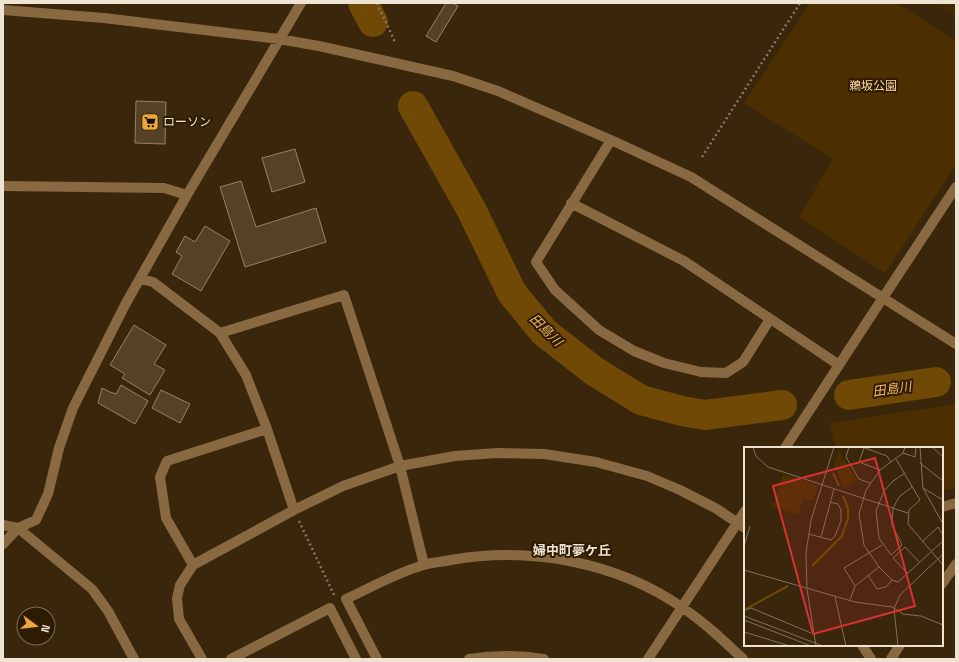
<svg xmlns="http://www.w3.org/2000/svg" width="959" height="662" viewBox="0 0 959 662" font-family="'Space Grotesk','Noto Sans JP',sans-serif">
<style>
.built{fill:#412b07}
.green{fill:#4c2f00}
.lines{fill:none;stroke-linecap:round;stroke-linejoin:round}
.river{stroke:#6f4905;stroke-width:30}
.building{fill:#554126;stroke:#978165}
.path{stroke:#877761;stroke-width:2.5;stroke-dasharray:2 3;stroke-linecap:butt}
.minor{stroke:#886942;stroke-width:10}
.labels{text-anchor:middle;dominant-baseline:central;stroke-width:4;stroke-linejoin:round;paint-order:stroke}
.park-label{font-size:12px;fill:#f9d5a7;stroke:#2e1c02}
.poi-label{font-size:12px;fill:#efe3d3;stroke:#2e1c02;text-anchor:start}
.water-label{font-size:13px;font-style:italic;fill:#f4b866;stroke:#2e1c02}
.neighbourhood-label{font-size:13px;font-weight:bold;fill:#efe3d3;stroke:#2e1c02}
.inset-river{fill:none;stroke:#6f4905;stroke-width:2}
.inset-road{fill:none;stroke:#82725b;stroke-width:1}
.view{fill:#d73131;fill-opacity:0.15;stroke:#d73131;stroke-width:2}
.inset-edge{fill:none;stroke:#efe3d3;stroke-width:2}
</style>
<rect width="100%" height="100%" fill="#39260b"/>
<path class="built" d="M 932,3 L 956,3 L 956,18 Z"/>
<path class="green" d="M 810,3 L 897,3 L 956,41 L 956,165 L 885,273 L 799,217 L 833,159 L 744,103 Z
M 956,404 L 956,487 L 942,491 L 942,448 L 836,448 L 829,423 Z"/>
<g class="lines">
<path class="river" d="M 363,3 L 373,22
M 413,106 L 471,209 L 512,293 L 544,332 L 594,371 L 641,400 L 682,411 L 705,415 L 782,405
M 849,395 L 936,382"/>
</g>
<path class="building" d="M 446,3 L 453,3 L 458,6 L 436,42 L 426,36 Z
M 136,101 L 166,102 L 165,144 L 135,143 Z
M 295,149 L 305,182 L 272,192 L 262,158 Z
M 241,181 L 256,227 L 316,208 L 326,242 L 245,267 L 220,187 Z
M 205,226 L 230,241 L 201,291 L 172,274 L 182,256 L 176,252 L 185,236 L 195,242 Z
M 134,325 L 166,345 L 154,364 L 165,370 L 150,395 L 122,378 L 125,374 L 110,365 Z
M 121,385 L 148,401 L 135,424 L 98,403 L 102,388 L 110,392 L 116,394 Z
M 161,390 L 190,404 L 180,423 L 152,408 Z"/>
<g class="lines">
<path class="path" d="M 377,3 L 395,42
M 702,157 L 800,3
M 299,521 L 334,595"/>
<path class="minor" d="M 3,10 L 104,18 L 279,39 L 319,46 L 453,76 L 498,91 L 611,140 L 691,177 L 956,344
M 611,140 L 536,262 L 555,290 L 599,330 L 634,351 L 664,363 L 701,372 L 726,373 L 743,362 L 770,319
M 3,186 L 164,188 L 187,195
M 571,203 L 684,261 L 839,365
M 140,279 L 153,282 L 220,333 L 246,375 L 267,429 L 294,510
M 220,333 L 344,295 L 400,466 L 424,565
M 785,448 L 867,322 L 956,187
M 942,507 L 956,503
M 3,525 L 18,528 L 92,589 L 108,611 L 134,659
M 3,544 L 18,528 L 36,520 L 48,494 L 59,448 L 73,408 L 125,305 L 187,195 L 301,3
M 193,565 L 166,518 L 160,477 L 167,461 L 267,429
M 942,584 L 956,564
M 862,645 L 871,659
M 202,659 L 179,619 L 177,598 L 180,585 L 193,565 L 294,510 L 343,486 L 400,466 L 455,456 L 497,453 L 544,454 L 596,462 L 647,476 L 680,490 L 717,509 L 745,528
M 231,659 L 330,608 L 356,659
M 377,659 L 346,599 C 370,588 398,572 424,565 C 433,562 442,562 451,560 C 530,546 617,562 683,608 C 705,623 724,641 743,659
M 469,659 C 494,655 518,655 544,659
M 648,659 L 745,511
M 891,659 L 900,645"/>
</g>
<defs>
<symbol id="supermarket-square" viewBox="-11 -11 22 22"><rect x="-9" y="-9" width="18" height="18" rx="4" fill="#eea73c" stroke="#2e1c02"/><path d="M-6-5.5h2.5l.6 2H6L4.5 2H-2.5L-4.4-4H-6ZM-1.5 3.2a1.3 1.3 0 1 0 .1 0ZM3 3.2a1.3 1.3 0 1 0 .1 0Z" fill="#111"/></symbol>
</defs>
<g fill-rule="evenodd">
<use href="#supermarket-square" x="140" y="112" width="20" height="20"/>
</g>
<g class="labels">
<g class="park-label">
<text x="873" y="86">鵜坂公園</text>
</g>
<g class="poi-label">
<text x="163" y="122">ローソン</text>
</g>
<g class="water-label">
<text transform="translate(546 330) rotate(45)">田島川</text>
<text transform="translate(892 389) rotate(-8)">田島川</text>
</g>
<g class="neighbourhood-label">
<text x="572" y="550">婦中町夢ケ丘</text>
</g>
</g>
<g transform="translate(744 447)">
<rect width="199" height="199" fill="#39260b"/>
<path d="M 95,4 L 113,33 L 100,41 L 90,19 ZM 39,27 L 74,39 L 69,54 L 59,52 L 54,68 L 29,59 Z" fill="#4c2f00"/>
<path class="inset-river" d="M 89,26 L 95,39M 68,119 L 98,89 L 104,71 L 104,61 L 99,49M 0,163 L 44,139"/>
<path class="inset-road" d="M 9,0 L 12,9 L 24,20 L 164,66M 105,0 L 102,10 L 115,32 L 126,36M 118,0 L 143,9 L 147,15M 161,0 L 159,6 L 171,10 L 172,0M 176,0 L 179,41 L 199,77M 188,0 L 199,10M 120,1 L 115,15 L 136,23M 159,6 L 136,23 L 122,43 L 115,67 L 120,98 L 135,120 L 148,133 L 154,135 L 199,94M 152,12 L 176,53 L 165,63 L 164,77 L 199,118M 176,16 L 199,34M 161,26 L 149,34 L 140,44 L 132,64 L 135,91 L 147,108 L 158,98 L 148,78 L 149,61 L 155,50 L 168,40M 179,41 L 199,53M 65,87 L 87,93 L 91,89 L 97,74 L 97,63 L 94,57 L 86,55M 77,90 L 90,42M 178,95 L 194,80 L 199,88M 0,99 L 6,79M 0,123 L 111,155 L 148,160 L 159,167 L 177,169 L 199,178M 164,127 L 149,111 L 161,100 L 176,116M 124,128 L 133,142 L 142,140 L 148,133M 111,139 L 100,121 L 138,98M 91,150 L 102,199M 106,153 L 111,139 L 135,120M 2,163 L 7,161 L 67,186M 0,169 L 79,199M 0,173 L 67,199M 0,185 L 46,199M 72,199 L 63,142 L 62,106 L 67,73 L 90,0M 154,199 L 150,162 L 156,148 L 199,107"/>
<path class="view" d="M 131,11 L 171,159 L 69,187 L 29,39 Z"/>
<rect width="199" height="199" class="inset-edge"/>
</g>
<rect width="959" height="662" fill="none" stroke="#efe3d3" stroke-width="8"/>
<g transform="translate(36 626) rotate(105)"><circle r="19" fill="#2e1c02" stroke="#7b6c56"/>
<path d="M0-3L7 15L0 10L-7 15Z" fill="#eea73c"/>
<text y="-6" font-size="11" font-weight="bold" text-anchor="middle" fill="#efe3d3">N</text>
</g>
</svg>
